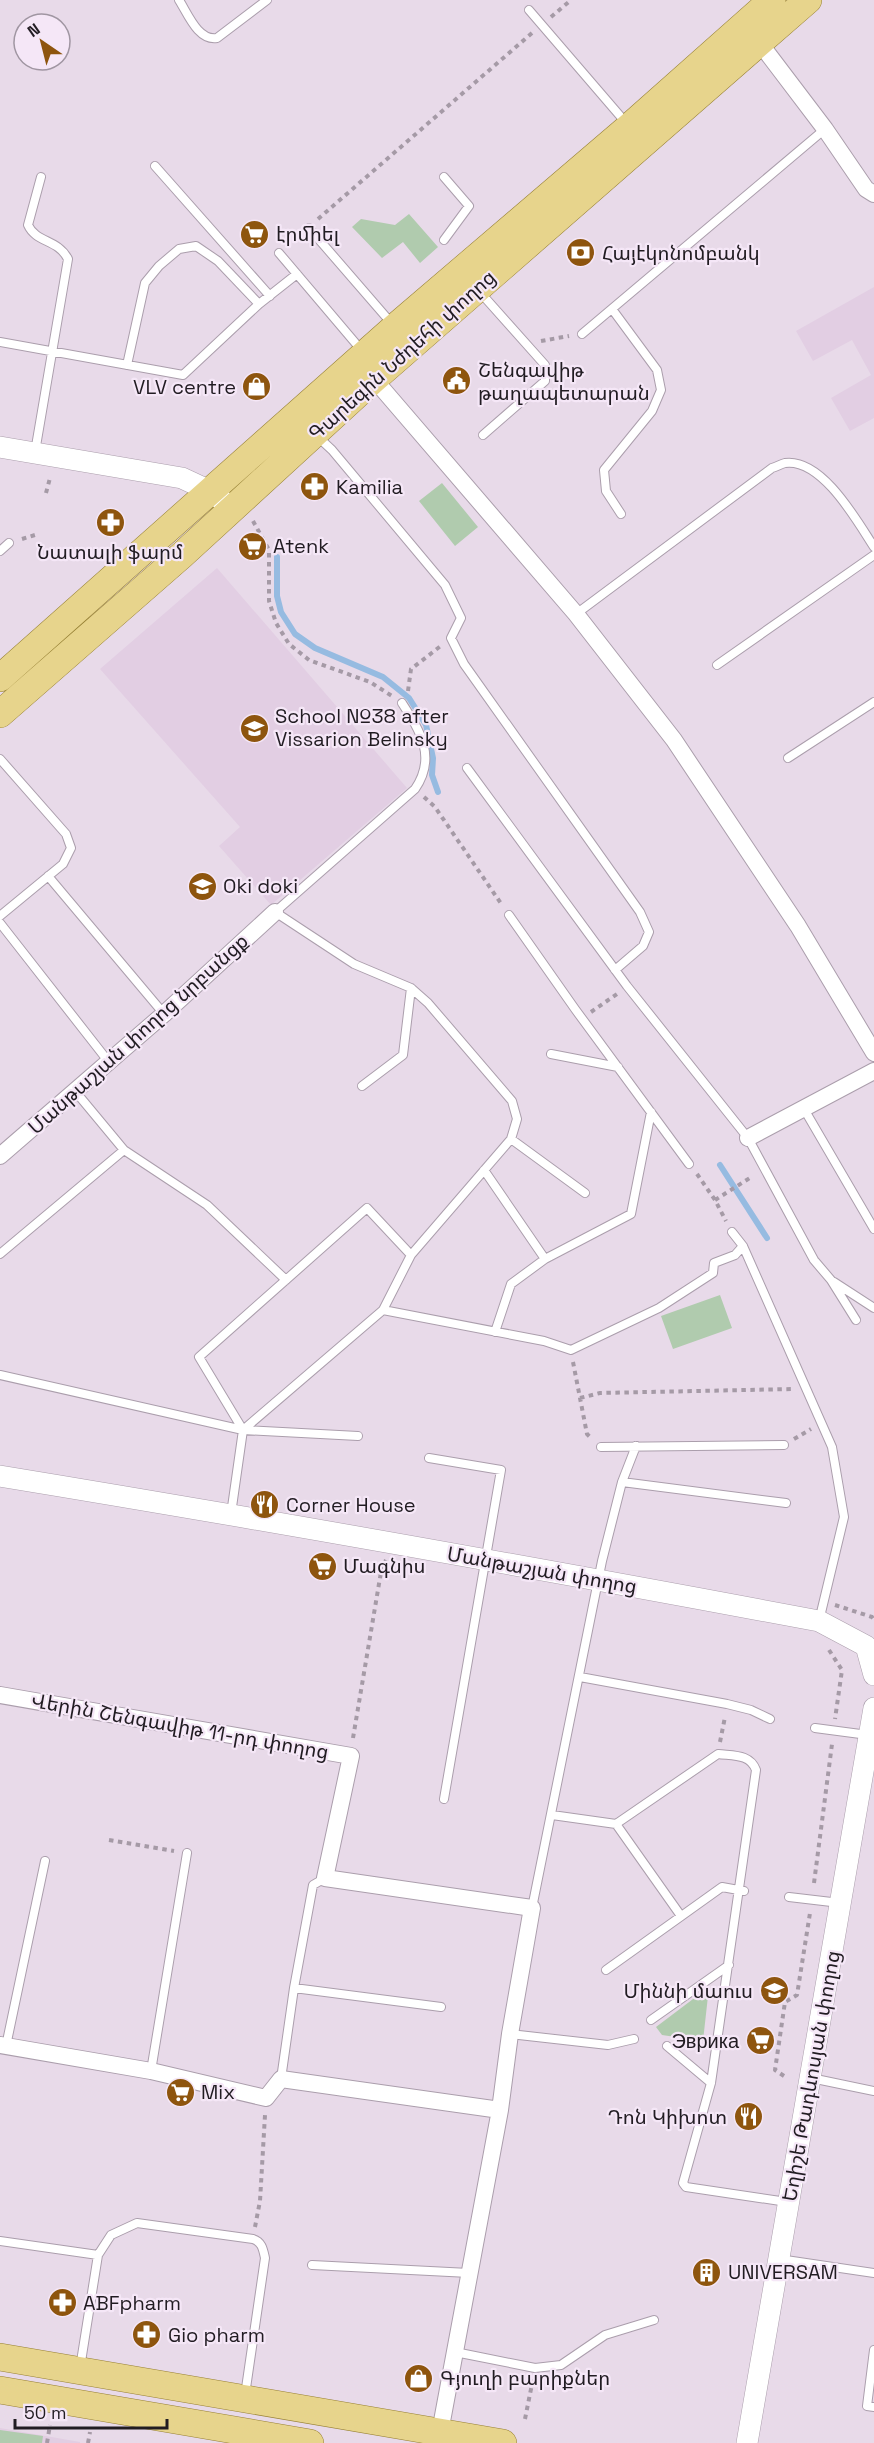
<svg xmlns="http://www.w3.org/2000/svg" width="874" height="2443" viewBox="0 0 874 2443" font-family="'Space Grotesk','Noto Sans Armenian',sans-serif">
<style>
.built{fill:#e2cee3}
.green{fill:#b0cbae}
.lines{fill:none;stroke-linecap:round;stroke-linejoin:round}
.stream{stroke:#96bbe1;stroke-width:6}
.service-casing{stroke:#ab9eac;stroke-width:10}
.minor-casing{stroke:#ab9eac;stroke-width:18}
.tertiary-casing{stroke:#ab9eac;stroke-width:22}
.primary-casing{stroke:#978135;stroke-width:28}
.path{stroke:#a59aa6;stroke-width:4;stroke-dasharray:4.5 4.5;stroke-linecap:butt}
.service{stroke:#fff;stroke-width:8}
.minor{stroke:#fff;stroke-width:16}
.tertiary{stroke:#fff;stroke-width:21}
.primary{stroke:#e7d48c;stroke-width:27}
.labels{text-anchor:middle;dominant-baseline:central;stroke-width:4.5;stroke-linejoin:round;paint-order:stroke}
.poi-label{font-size:20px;fill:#211c22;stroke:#f5e7f7;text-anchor:start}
.street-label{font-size:20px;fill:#211c22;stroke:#f5e7f7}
</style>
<rect width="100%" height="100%" fill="#e8dae9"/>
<path class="built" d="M 874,287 L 874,418 L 850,431 L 831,398 L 871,375 L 852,340 L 813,361 L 796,331 Z
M 217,568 L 407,788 L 271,905 L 219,846 L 240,827 L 100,669 Z
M 0,2428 L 80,2442 L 80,2443 L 0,2443 Z"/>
<path class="green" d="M 409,214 L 438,247 L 420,263 L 403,242 L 382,258 L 352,227 L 361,219 L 395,225 Z
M 442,483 L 478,527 L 455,546 L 419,501 Z
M 720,1295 L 732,1328 L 673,1349 L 661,1316 Z
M 709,1987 L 703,2041 L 662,2035 L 656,2027 Z
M 0,2430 L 43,2436 L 42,2443 L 0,2443 Z"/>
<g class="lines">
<path class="stream" d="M 277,557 L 277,596 L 281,612 L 295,634 L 315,648 L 383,677 L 409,698 L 426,725 L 433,758 L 432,775 L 438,792
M 720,1165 L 767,1238"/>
<defs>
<path id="service" d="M 179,0 C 188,14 198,41 217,38 L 267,0
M 529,10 L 627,124
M 155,166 L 270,296
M 309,228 L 393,325
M 444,240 L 469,206 L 444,177
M 279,253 L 363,352
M 479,291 L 545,365 L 545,381 L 483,435
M 612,309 L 657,370 L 661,390 L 652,411 L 604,470 L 606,491 L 621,514
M 582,334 L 825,129
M 0,342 L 183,375 L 259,304
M 127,365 L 145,283 L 159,266 L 179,249 L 196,246 L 218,261 L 259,304 L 297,274
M 317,436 L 332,450 L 445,585 L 461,618 L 451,638 L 464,664 L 640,912 L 649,932 L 643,946 L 615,970
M 35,452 L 68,259 C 58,239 36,243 28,225 L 41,177
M 0,551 L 9,543
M 576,614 L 772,468 C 776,467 781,464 785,463 C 822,458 857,521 874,547
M 717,665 L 874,555
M 788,758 L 874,702
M 0,759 L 66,834 L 71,848 L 63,864 L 0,916
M 467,768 L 627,986 L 748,1138 L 814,1260 L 831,1280 L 856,1320
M 48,876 L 164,1014
M 509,915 L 575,1009 L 689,1164
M 0,923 L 108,1061
M 551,1054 L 618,1067
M 362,1086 L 403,1055 L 411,988
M 75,1091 L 124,1150 L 207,1205 L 286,1280
M 804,1109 L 874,1229
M 511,1139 L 585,1193
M 484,1170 L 545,1259
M 732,1232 L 743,1246 L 832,1447 L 844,1517 L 819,1621
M 0,1254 L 124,1150
M 834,1282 L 874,1308
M 383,1310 L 544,1341 L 571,1350 L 659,1308 L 713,1273 L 714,1263 L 735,1255 L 743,1246
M 495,1332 L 511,1284 L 545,1259 L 631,1214 L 651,1112
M 0,1375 L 243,1430 L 358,1436
M 243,1430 L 199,1357 L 367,1208 L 411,1255
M 601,1447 L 784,1445
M 429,1458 L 501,1470 L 444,1799
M 622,1482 L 786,1503
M 231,1514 L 243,1430 L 383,1310 L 411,1255 L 511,1139 L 517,1119 L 512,1101 L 428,1003 L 411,988 L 354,964 L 275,912 L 415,789 C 437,757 420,731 402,703
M 580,1677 L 727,1704 L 751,1710 L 770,1719
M 815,1728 L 868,1735
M 552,1815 L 616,1824 L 681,1916
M 616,1824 L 718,1754 C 734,1756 750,1754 756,1770 L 711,2083 L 683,2183 L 686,2187 L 787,2202
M 789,1897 L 840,1903
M 532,1908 L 602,1561 L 622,1482 L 636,1446
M 606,1970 L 722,1887 L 744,1891
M 294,1988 L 441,2007
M 651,2020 L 729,1965
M 510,2034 L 608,2045 L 634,2039
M 6,2046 L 45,1861
M 667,2046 L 711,2083
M 151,2071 L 187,1853
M 811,2078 L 874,2091
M 281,2079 L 294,1988 L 313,1885 L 325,1878
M 0,2241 L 98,2255
M 779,2259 L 874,2273
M 312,2265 L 469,2273
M 874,2350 L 867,2406 L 874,2407
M 455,2352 L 535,2368 L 561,2365 L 605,2335 L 654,2320
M 80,2368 L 98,2255 L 111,2235 L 137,2223 L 253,2239 C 262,2242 263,2249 265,2258 L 245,2395"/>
<path id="minor" d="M 759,42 L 825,129 L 866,189 L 874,194
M 374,379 L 576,614 L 674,740 L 798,926 L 874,1053
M 748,1138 L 874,1071
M 0,1156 L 164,1014 L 275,912
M 0,1695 L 351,1756 L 325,1878 L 532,1908 L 510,2034 L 500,2110 L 440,2432
M 0,2045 L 151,2071 L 266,2098 L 281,2079 L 500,2110"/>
<path id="tertiary" d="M 0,447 L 182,478 L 212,492 L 222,500
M 0,1476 C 274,1521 547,1570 819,1621 L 866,1646 L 874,1675
M 747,2443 L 874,1708"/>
<path id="primary" d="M 0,678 L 395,327 L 629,127 L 772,0
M 0,714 L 182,555 L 374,379 L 808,0
M 0,2357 L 503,2443
M 0,2390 L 310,2443"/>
</defs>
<use href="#service" class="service-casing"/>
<use href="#minor" class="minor-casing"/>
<use href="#tertiary" class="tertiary-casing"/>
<use href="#primary" class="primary-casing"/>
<path class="path" d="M 551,17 L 571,0
M 318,219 L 532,33
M 541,341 L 569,336
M 46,493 L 50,478
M 253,521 L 269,550 L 269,601 L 276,623 L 289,644 L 309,660 L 370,682 L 392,696
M 22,539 L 35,535
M 408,691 L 411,669 L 442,645
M 424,797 L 435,807 L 502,905
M 591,1012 L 617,994
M 697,1174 L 715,1200 L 726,1221
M 715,1200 L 753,1176
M 573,1362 L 587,1434 L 591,1438
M 580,1398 L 600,1393 L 793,1389
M 794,1439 L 811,1429
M 835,1605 L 872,1617 L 874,1620
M 829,1650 L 842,1670 L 835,1719
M 353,1738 L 382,1566 L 386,1560
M 720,1742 L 725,1717
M 109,1840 L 174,1851
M 814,1883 L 832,1744
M 784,2076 L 775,2070 L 785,2002 L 797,1995 L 810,1913
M 255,2227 L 260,2201 L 265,2115
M 525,2419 L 533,2379
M 47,2443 L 50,2425
M 88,2443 L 90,2432"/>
<use href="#service" class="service"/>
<use href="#minor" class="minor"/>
<use href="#tertiary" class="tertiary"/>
<use href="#primary" class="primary"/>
</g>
<defs>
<symbol id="supermarket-disc" viewBox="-11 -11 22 22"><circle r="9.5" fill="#8e550e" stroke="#f5e7f7"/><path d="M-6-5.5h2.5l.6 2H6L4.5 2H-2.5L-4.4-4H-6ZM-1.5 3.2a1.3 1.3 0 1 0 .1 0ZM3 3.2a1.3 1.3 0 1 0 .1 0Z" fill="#fff"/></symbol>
<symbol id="bank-disc" viewBox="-11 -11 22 22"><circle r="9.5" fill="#8e550e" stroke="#f5e7f7"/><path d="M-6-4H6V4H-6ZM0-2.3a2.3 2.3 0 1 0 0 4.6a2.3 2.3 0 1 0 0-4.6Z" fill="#fff"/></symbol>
<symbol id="civic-disc" viewBox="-11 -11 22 22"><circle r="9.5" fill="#8e550e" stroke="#f5e7f7"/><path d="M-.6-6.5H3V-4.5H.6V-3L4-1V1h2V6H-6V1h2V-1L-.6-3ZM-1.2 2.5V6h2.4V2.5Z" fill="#fff"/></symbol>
<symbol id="shop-disc" viewBox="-11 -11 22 22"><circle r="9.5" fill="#8e550e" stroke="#f5e7f7"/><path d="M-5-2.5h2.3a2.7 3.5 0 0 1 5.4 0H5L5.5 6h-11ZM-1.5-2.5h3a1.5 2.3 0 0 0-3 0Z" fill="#fff"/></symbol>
<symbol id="pharmacy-disc" viewBox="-11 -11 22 22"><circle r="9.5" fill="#8e550e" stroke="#f5e7f7"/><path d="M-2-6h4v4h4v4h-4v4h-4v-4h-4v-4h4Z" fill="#fff"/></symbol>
<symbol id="school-disc" viewBox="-11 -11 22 22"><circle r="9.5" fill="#8e550e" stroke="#f5e7f7"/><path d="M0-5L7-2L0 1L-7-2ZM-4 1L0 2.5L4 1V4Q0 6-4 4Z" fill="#fff"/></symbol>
<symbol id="restaurant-disc" viewBox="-11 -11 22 22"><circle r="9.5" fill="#8e550e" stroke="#f5e7f7"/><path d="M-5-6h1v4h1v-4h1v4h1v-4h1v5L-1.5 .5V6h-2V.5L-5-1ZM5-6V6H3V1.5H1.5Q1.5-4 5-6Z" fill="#fff"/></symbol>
<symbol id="building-disc" viewBox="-11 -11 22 22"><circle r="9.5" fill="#8e550e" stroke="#f5e7f7"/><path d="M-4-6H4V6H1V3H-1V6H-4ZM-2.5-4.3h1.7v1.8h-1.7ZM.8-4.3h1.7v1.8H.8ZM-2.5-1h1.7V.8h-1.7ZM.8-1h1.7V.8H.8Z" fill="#fff"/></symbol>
</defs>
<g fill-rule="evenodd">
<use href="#supermarket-disc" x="238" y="218" width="33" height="33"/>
<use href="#bank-disc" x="564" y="236" width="33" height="33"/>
<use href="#civic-disc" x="440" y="364" width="33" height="33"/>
<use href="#shop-disc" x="240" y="370" width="33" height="33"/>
<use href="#pharmacy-disc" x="298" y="470" width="33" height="33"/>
<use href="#pharmacy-disc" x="94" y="506" width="33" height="33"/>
<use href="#supermarket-disc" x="236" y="530" width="33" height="33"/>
<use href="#school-disc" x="238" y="712" width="33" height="33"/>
<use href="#school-disc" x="186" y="870" width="33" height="33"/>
<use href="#restaurant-disc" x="248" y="1488" width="33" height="33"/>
<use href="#supermarket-disc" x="306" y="1550" width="33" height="33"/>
<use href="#school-disc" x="758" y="1974" width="33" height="33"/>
<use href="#supermarket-disc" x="744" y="2024" width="33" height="33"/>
<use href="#supermarket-disc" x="164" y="2076" width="33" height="33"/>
<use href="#restaurant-disc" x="732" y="2100" width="33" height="33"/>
<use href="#building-disc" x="690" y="2256" width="33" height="33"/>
<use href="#pharmacy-disc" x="46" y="2286" width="33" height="33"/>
<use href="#pharmacy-disc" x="130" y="2318" width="33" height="33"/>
<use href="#shop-disc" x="402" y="2362" width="33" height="33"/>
</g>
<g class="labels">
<g class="poi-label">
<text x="276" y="234">էրմիել</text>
<text x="602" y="253">Հայէկոնոմբանկ</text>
<text x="478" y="370">Շենգավիթ<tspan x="478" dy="23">թաղապետարան</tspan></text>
<text x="236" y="387" text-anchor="end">VLV centre</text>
<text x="336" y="487">Kamilia</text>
<text x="273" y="546">Atenk</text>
<text x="110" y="552" text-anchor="middle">Նատալի ֆարմ</text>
<text x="275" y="716">School №38 after<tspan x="275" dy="23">Vissarion Belinsky</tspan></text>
<text x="223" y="886">Oki doki</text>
<text x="286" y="1505">Corner House</text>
<text x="343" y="1566">Մագնիս</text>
<text x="753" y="1991" text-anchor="end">Միննի մաուս</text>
<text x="739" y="2041" text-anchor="end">Эврика</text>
<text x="201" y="2092">Mix</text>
<text x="727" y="2117" text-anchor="end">Դոն Կիխոտ</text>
<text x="728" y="2272">UNIVERSAM</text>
<text x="83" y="2303">ABFpharm</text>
<text x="168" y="2335">Gio pharm</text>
<text x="440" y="2378">Գյուղի բարիքներ</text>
</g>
<g class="street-label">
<text transform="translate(402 355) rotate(-42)">Գարեգին Նժդեհի փողոց</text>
<text transform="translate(138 1034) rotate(-42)">Մանթաշյան փողոց նրբանցք</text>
<text transform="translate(542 1570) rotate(10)">Մանթաշյան փողոց</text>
<text transform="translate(180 1726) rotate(10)">Վերին Շենգավիթ 11-րդ փողոց</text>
<text transform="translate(811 2076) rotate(-80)">Եղիշե Թադևոսյան փողոց</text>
</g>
</g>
<g transform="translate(42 42) rotate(325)"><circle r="28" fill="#f5e7f7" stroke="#a096a2" stroke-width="1.5"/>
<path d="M0-4.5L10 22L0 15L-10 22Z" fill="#8e550e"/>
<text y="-9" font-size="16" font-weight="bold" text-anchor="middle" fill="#211c22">N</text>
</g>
<path d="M15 2419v9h152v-9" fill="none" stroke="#211c22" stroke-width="3"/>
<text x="24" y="2419" font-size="18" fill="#211c22" stroke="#f5e7f7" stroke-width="4.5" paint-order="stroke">50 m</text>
</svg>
